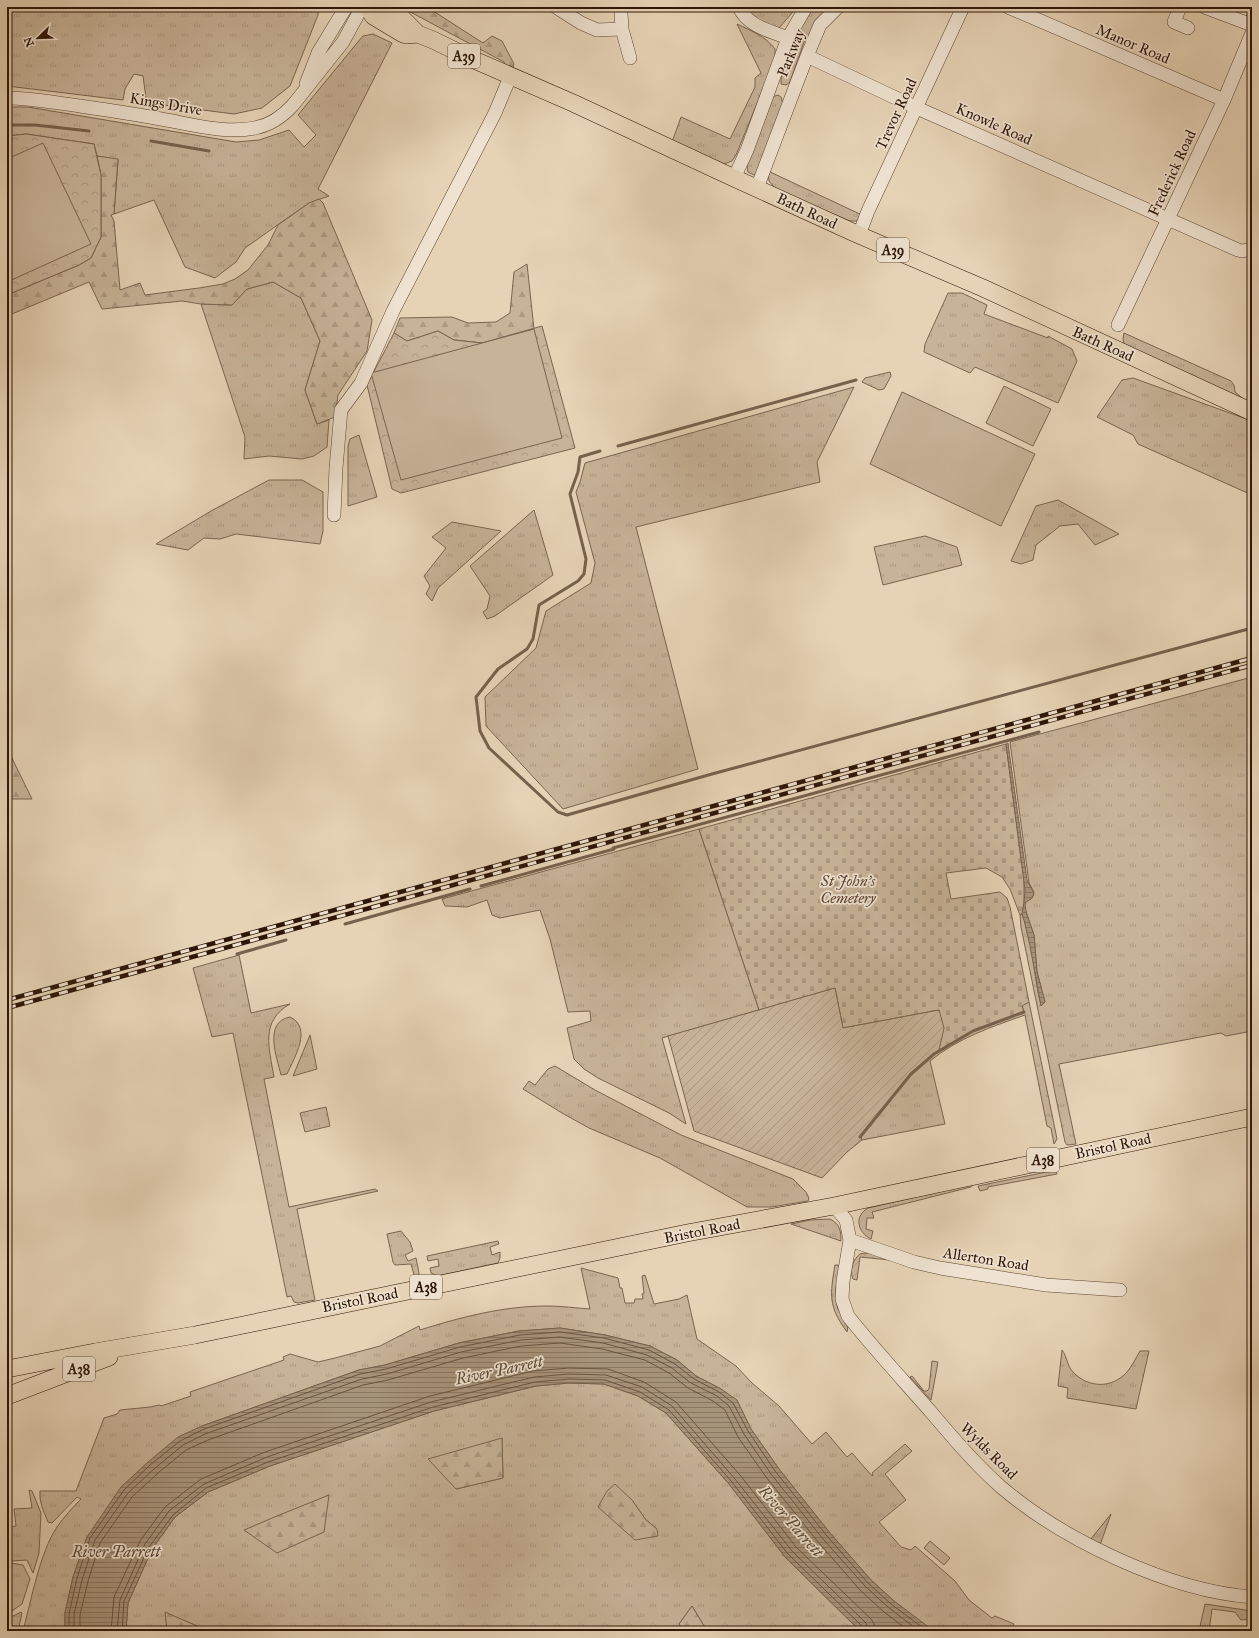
<svg xmlns="http://www.w3.org/2000/svg" width="1259" height="1638" viewBox="0 0 1259 1638" font-family="'IM FELL Great Primer',serif">
<style>
.grass{fill:url(#grass-tufts);stroke:#7a6450;fill-rule:evenodd}
.forest{fill:url(#forest-firs);stroke:#7a6450}
.cemetery{fill:url(#cemetery-stones);stroke:#7a6450}
.park{fill:url(#park-crowns);stroke:#7a6450}
.garden{fill:url(#garden-furrows);stroke:#7a6450}
.pitch{fill:#c7b398;stroke:#7a6450}
.water{fill:url(#water-rules);stroke:#77614c}
.lines{fill:none;stroke-linecap:round;stroke-linejoin:round}
.shore{stroke:#6a5440;stroke-width:1}
.stream{stroke:#77614c;stroke-width:3}
.minor-casing{stroke:#5c4533;stroke-width:14}
.major-casing{stroke:#2e1607;stroke-width:18}
.minor{stroke:#efe2d0;stroke-width:13}
.major{stroke:#e6d3b6;stroke-width:17}
.rail-casing{stroke:#2e1607;stroke-width:4.5}
.rail{stroke:#efe2d0;stroke-width:3;stroke-dasharray:9;stroke-linecap:butt}
.labels{text-anchor:middle;dominant-baseline:central;stroke-width:3.5;stroke-linejoin:round;paint-order:stroke}
.shield{fill:#efe2d0;stroke:#685343;stroke-width:1}
.shield-label{font-size:14px;font-weight:bold;fill:#2e1607}
.street-label{font-size:15px;fill:#2e1607;stroke:#efe2d0}
.park-label{font-size:15px;font-style:italic;fill:#5c4532;stroke:#efe2d0}
.water-label{font-size:16px;font-style:italic;fill:#5e4835;stroke:#efe2d0}
</style>
<defs>
<pattern id="grass-tufts" width="24" height="20" patternUnits="userSpaceOnUse"><rect width="24" height="20" fill="#c7b398"/><path d="M3 7l-1-3M5 7V3M7 7l1-3M15 17l-1-3M17 17v-4M19 17l1-3" fill="none" stroke="#ab9982"/></pattern>
<pattern id="forest-firs" width="22" height="20" patternUnits="userSpaceOnUse"><rect width="22" height="20" fill="#c7b398"/><path d="M5 1l3.5 6h-7zM16 11l3.5 6h-7z" fill="#ab9982"/></pattern>
<pattern id="cemetery-stones" width="16" height="16" patternUnits="userSpaceOnUse"><rect width="16" height="16" fill="#c7b398"/><path d="M2 7V4a2 2 0 0 1 4 0v3zM10 15v-3a2 2 0 0 1 4 0v3z" fill="#ab9982"/></pattern>
<pattern id="park-crowns" width="20" height="18" patternUnits="userSpaceOnUse"><rect width="20" height="18" fill="#c7b398"/><path d="M2 6a3 3 0 1 1 6 0M12 15a3 3 0 1 1 6 0" fill="none" stroke="#ab9982"/></pattern>
<pattern id="garden-furrows" width="10" height="10" patternUnits="userSpaceOnUse"><rect width="10" height="10" fill="#c7b398"/><path d="M-1 1l2-2M0 10L10 0M9 11l2-2" fill="none" stroke="#ab9982"/></pattern>
<pattern id="water-rules" width="6" height="5" patternUnits="userSpaceOnUse"><rect width="6" height="5" fill="#a7937a"/><path d="M0 2.5h6" fill="none" stroke="#887762"/></pattern>
</defs>
<rect width="100%" height="100%" fill="#e6d3b6"/>
<filter id="stains"><feTurbulence type="fractalNoise" baseFrequency=".005" numOctaves="4"/><feColorMatrix values="0 0 0 0 .2 0 0 0 0 .09 0 0 0 0 .02 0 0 0 .5 -.17"/></filter>
<radialGradient id="worn" r=".72"><stop offset=".6" stop-color="#630" stop-opacity="0"/><stop offset="1" stop-color="#630" stop-opacity=".3"/></radialGradient>
<path class="grass" d="M 7,7 L 318,7 L 318,15 L 290,86 L 262,108 L 234,114 L 148,103 L 146,98 L 143,76 L 134,74 L 125,89 L 123,100 L 7,86 Z
M 740,7 L 797,7 L 779,28 L 762,24 Z
M 814,7 L 831,7 L 804,42 L 790,82 L 786,85 L 781,84 C 780,62 801,25 814,7 Z
M 737,24 C 752,31 765,36 775,49 L 775,59 L 736,155 L 732,161 L 724,164 L 672,142 L 681,117 L 730,139 L 755,87 L 755,78 L 761,73 Z
M 373,34 L 392,43 L 318,189 L 329,196 L 309,203 L 286,219 L 245,248 L 236,262 L 215,278 L 185,267 L 154,200 L 114,214 L 118,160 L 97,156 L 94,144 L 26,134 L 7,136 L 7,107 L 28,107 L 236,142 L 259,140 L 289,130 L 304,147 L 316,135 L 298,115 L 357,43 L 363,36 Z
M 778,95 L 781,97 L 783,104 L 759,170 L 754,175 L 748,172 L 747,165 L 772,97 Z
M 768,171 L 862,215 L 857,221 L 850,221 L 777,191 L 769,181 Z
M 273,282 L 301,298 L 320,341 L 305,390 L 317,424 L 329,420 L 327,447 L 314,456 L 302,459 L 269,456 L 244,459 L 245,437 L 201,304 L 231,305 L 247,289 Z
M 948,293 L 962,293 L 987,305 L 984,314 L 1048,338 L 1048,336 L 1072,349 L 1077,361 L 1058,403 L 975,367 L 970,373 L 924,352 L 925,344 Z
M 1124,333 L 1231,381 L 1234,385 L 1235,392 L 1246,401 L 1124,344 L 1123,339 Z
M 890,372 L 891,376 L 884,389 L 879,390 L 862,382 L 865,378 Z
M 1133,378 L 1252,421 L 1252,495 L 1138,444 L 1133,435 L 1097,417 L 1122,380 Z
M 854,387 L 817,462 L 820,482 L 636,527 L 698,769 L 563,809 L 486,726 L 485,697 L 536,648 L 546,611 L 591,583 L 595,563 L 576,492 L 580,482 L 585,463 Z
M 359,435 L 377,497 L 348,506 L 348,446 L 350,439 Z
M 269,480 L 302,480 L 323,492 L 323,531 L 320,544 L 236,534 L 220,539 L 204,538 L 188,550 L 156,544 L 211,511 Z
M 1058,500 L 1119,534 L 1095,545 L 1078,524 L 1060,526 L 1036,545 L 1033,560 L 1021,564 L 1011,561 L 1036,506 Z
M 534,510 L 553,575 L 495,616 L 487,619 L 483,612 L 487,609 L 490,596 L 470,566 Z
M 452,522 L 501,531 L 438,588 L 432,601 L 426,594 L 430,586 L 424,576 L 446,548 L 432,537 Z
M 925,536 L 957,547 L 962,565 L 883,585 L 874,547 Z
M 1252,677 L 1252,1031 L 1226,1036 L 1221,1033 L 1059,1064 L 1076,1144 L 1067,1145 L 1065,1142 L 1021,927 L 1020,915 L 1022,914 C 1034,940 1033,977 1041,1005 L 1045,1002 L 1037,972 L 1034,935 L 1026,912 L 1024,903 L 1032,898 L 1034,892 L 1029,883 L 1010,742 Z
M 699,829 L 759,1010 L 662,1038 L 686,1124 L 669,1113 L 598,1078 L 584,1069 L 574,1059 L 567,1028 L 591,1021 L 590,1011 L 568,1012 L 550,939 L 540,910 L 500,918 L 492,915 L 487,900 L 467,907 L 445,906 L 442,899 Z
M 239,955 L 251,1013 L 290,1004 C 260,1021 269,1048 274,1077 L 264,1079 L 289,1207 L 375,1189 L 378,1191 L 297,1209 L 315,1300 L 298,1303 L 294,1302 L 291,1296 L 287,1297 L 233,1033 L 212,1037 L 193,968 Z
M 1029,1002 L 1057,1139 L 1054,1144 L 1051,1128 L 1047,1126 L 1025,1015 C 991,1027 958,1038 930,1061 L 945,1124 L 862,1140 L 860,1137 C 869,1126 879,1116 888,1104 C 897,1092 905,1079 916,1068 C 947,1039 985,1026 1024,1012 L 1022,1005 Z
M 290,1017 C 313,1028 294,1058 287,1074 L 281,1075 C 277,1058 263,1022 290,1017 Z
M 310,1035 L 317,1069 L 293,1076 Z
M 555,1066 L 595,1090 L 681,1135 L 793,1179 L 806,1192 L 809,1198 L 808,1201 L 772,1207 L 747,1207 L 660,1158 L 589,1128 L 562,1113 L 523,1089 L 529,1081 L 535,1085 L 548,1069 Z
M 326,1107 L 330,1126 L 305,1132 L 300,1113 Z
M 1056,1170 L 1057,1174 L 988,1187 L 988,1189 L 980,1191 L 978,1186 Z
M 973,1184 L 971,1187 L 872,1212 L 874,1218 L 867,1218 L 866,1229 L 873,1231 L 871,1239 C 857,1232 854,1216 868,1208 Z
M 830,1219 C 840,1224 841,1231 841,1241 L 791,1224 L 810,1220 Z
M 401,1231 L 410,1242 L 413,1251 L 405,1255 L 408,1261 L 416,1258 L 419,1273 L 418,1279 L 415,1278 L 411,1264 L 395,1265 L 393,1262 L 387,1234 Z
M 498,1241 L 499,1244 L 490,1247 L 492,1255 L 500,1252 L 500,1258 L 498,1263 L 437,1276 L 431,1273 L 430,1268 L 439,1266 L 438,1259 L 428,1261 L 427,1256 Z
M 835,1265 L 838,1265 L 840,1268 C 837,1282 833,1295 838,1309 C 841,1316 850,1324 847,1332 C 828,1306 830,1295 835,1265 Z
M 581,1268 L 618,1278 L 620,1288 L 622,1288 L 625,1303 L 634,1303 L 635,1299 L 643,1299 L 642,1294 L 644,1293 L 642,1276 L 645,1275 L 654,1304 L 679,1299 L 687,1295 L 697,1339 L 736,1366 L 752,1383 L 779,1406 L 812,1444 L 826,1432 L 847,1457 L 852,1453 L 872,1476 L 873,1475 L 872,1473 L 905,1444 L 912,1451 L 885,1474 L 906,1500 L 879,1522 L 901,1547 L 911,1550 L 915,1546 L 955,1581 L 969,1600 L 992,1618 L 995,1616 L 1014,1624 L 1010,1631 L 934,1631 L 930,1629 L 894,1601 L 871,1580 L 830,1533 L 779,1469 L 751,1429 L 736,1400 L 721,1389 L 696,1376 L 677,1360 L 650,1346 L 605,1335 L 560,1328 L 519,1331 L 459,1343 L 385,1365 L 359,1370 L 202,1426 L 87,1537 L 73,1577 L 65,1613 L 65,1631 L 23,1631 C 31,1601 40,1552 57,1527 C 64,1517 72,1508 81,1499 L 77,1497 L 52,1523 L 48,1522 C 44,1512 39,1502 40,1491 L 76,1491 L 104,1418 L 117,1414 L 120,1410 L 150,1407 L 160,1405 L 161,1406 L 191,1396 L 190,1392 L 284,1360 L 283,1357 L 290,1354 L 318,1362 L 335,1358 L 380,1346 L 419,1326 L 420,1330 C 461,1317 504,1306 547,1306 C 561,1306 576,1308 590,1309 Z
M 1062,1350 C 1067,1356 1067,1366 1073,1372 C 1088,1388 1112,1389 1127,1372 C 1132,1366 1136,1358 1140,1351 L 1149,1351 L 1136,1409 L 1067,1398 L 1068,1388 L 1058,1386 Z
M 932,1361 L 938,1362 L 931,1400 L 910,1377 L 912,1376 L 924,1391 L 927,1391 L 929,1389 Z
M 569,1383 L 604,1384 L 638,1396 L 666,1413 L 729,1484 L 785,1557 L 852,1623 L 862,1631 L 707,1631 L 692,1606 L 679,1624 L 684,1631 L 198,1631 L 197,1626 L 166,1613 L 167,1631 L 126,1631 L 128,1603 L 152,1549 L 175,1517 L 208,1492 L 270,1466 L 434,1411 L 536,1386 ZM 502,1438 L 503,1478 L 456,1489 ZM 607,1491 L 632,1500 L 646,1520 L 657,1529 Z
M 29,1490 L 32,1491 L 41,1513 L 39,1553 L 33,1573 L 27,1560 L 11,1561 L 10,1558 L 7,1558 L 7,1528 L 16,1526 L 14,1509 L 32,1508 Z
M 1111,1514 L 1100,1545 L 1090,1540 Z
M 930,1541 L 950,1558 L 944,1565 L 924,1548 Z
M 11,1563 L 23,1565 L 30,1579 L 22,1604 L 9,1613 L 7,1611 L 7,1607 L 10,1605 L 7,1588 L 7,1569 L 11,1568 Z
M 1205,1604 L 1252,1611 L 1252,1616 L 1249,1619 L 1241,1620 L 1235,1612 L 1212,1609 L 1209,1631 L 1199,1631 Z
M 21,1612 L 22,1613 L 18,1631 L 7,1631 L 7,1616 L 13,1616 Z"/>
<path class="forest" d="M 401,7 L 427,7 L 483,43 L 492,36 L 502,41 L 514,64 L 510,77 L 504,62 Z
M 97,156 L 118,159 L 114,214 L 111,215 L 114,221 L 120,290 L 140,283 L 145,295 L 199,288 L 223,284 L 235,279 L 248,270 L 268,245 L 278,225 L 309,203 L 319,199 L 323,203 L 372,320 L 367,351 L 338,395 L 335,417 L 317,424 L 305,390 L 320,341 L 301,298 L 273,282 L 247,289 L 232,305 L 201,304 L 182,301 L 102,309 L 89,282 L 7,316 L 7,295 L 79,265 L 91,258 L 101,237 L 101,175 Z
M 527,264 L 534,329 L 483,343 L 454,340 L 438,331 L 407,341 L 394,333 L 400,318 L 452,317 L 468,323 L 496,322 L 510,313 L 514,272 Z
M 7,748 L 32,799 L 7,799 Z
M 502,1438 L 503,1478 L 456,1489 L 428,1459 Z
M 615,1484 L 632,1500 L 646,1520 L 657,1529 L 658,1536 L 635,1540 L 598,1507 L 607,1491 Z
M 329,1495 L 324,1532 L 277,1553 L 244,1530 L 277,1516 Z
M 692,1606 L 707,1631 L 684,1631 L 679,1624 Z
M 165,1612 L 197,1626 L 198,1631 L 167,1631 Z"/>
<path class="cemetery" d="M 1006,744 L 1024,880 L 1024,903 L 1022,914 L 1020,915 L 1010,889 L 1002,877 L 986,868 L 946,873 L 951,899 L 1000,892 L 1007,898 L 1010,907 L 1029,1002 L 1022,1006 L 1024,1012 L 973,1031 L 939,1050 L 940,1040 L 939,1010 L 843,1028 L 835,988 L 759,1010 L 699,829 Z"/>
<path class="park" d="M 26,134 L 94,144 L 101,175 L 101,237 L 91,258 L 79,265 L 7,295 L 7,136 Z
M 542,326 L 575,448 L 401,493 L 392,489 L 367,385 L 394,333 L 407,341 L 438,331 L 454,340 L 482,343 Z"/>
<path class="garden" d="M 835,988 L 843,1028 L 939,1010 L 944,1028 L 939,1050 L 911,1074 L 861,1137 L 862,1140 L 847,1152 L 822,1178 L 694,1131 L 668,1036 Z
M 866,1253 L 878,1254 L 890,1260 L 860,1257 L 857,1280 L 853,1279 C 849,1271 853,1259 860,1254 Z"/>
<path class="pitch" d="M 43,143 L 91,244 L 7,282 L 7,159 Z
M 534,329 L 562,438 L 401,480 L 371,373 Z
M 1004,386 L 1051,409 L 1033,446 L 986,423 Z
M 902,392 L 1035,454 L 1001,526 L 870,464 Z"/>
<path class="water" d="M 1008,743 L 1027,880 L 1034,894 L 1032,898 L 1025,903 L 1026,912 L 1034,935 L 1037,972 L 1045,1002 L 1041,1006 L 1030,946 L 1024,920 L 1022,914 L 1024,903 L 1025,890 L 1006,744 Z
M 560,1328 L 605,1335 L 650,1346 L 677,1360 L 696,1376 L 721,1389 L 737,1400 L 751,1429 L 779,1469 L 830,1533 L 871,1580 L 894,1601 L 934,1631 L 862,1631 L 852,1623 L 785,1557 L 729,1484 L 666,1413 L 638,1396 L 604,1384 L 569,1383 L 536,1386 L 434,1411 L 270,1466 L 208,1492 L 175,1517 L 152,1549 L 128,1603 L 126,1631 L 65,1631 L 65,1613 L 73,1577 L 87,1537 L 121,1487 L 148,1462 L 178,1437 L 202,1426 L 359,1370 L 385,1365 L 459,1343 L 519,1331 Z"/>
<g class="lines">
<path class="shore" d="M 69,1631 L 69,1614 L 77,1578 L 90,1538 L 124,1490 L 150,1465 L 180,1441 L 204,1429 L 360,1374 L 386,1369 L 460,1347 L 520,1335 L 560,1332 L 604,1338 L 649,1350 L 675,1364 L 694,1379 L 719,1392 L 733,1403 L 748,1431 L 775,1471 L 827,1536 L 868,1583 L 891,1604 L 927,1631
M 74,1631 L 74,1614 L 82,1580 L 95,1540 L 128,1493 L 154,1469 L 183,1445 L 205,1434 L 362,1379 L 387,1374 L 461,1352 L 521,1340 L 560,1337 L 603,1343 L 647,1355 L 672,1368 L 691,1383 L 717,1396 L 729,1406 L 744,1434 L 771,1474 L 823,1539 L 865,1586 L 888,1607 L 919,1631
M 80,1631 L 80,1615 L 88,1581 L 100,1543 L 132,1497 L 158,1473 L 186,1450 L 208,1440 L 363,1385 L 388,1380 L 463,1358 L 521,1346 L 560,1343 L 602,1349 L 645,1360 L 669,1373 L 688,1388 L 713,1401 L 725,1410 L 738,1437 L 766,1477 L 819,1543 L 860,1590 L 884,1612 L 909,1631
M 111,1631 L 114,1597 L 140,1541 L 165,1507 L 201,1479 L 265,1452 L 430,1396 L 533,1371 L 569,1368 L 608,1369 L 644,1382 L 676,1402 L 740,1475 L 796,1547 L 871,1619 L 874,1624 L 875,1631
M 117,1631 L 120,1600 L 145,1544 L 169,1511 L 204,1484 L 267,1457 L 431,1402 L 534,1377 L 569,1374 L 606,1375 L 642,1387 L 672,1406 L 735,1479 L 792,1551 L 866,1623 L 869,1631
M 122,1631 L 124,1601 L 149,1547 L 173,1515 L 206,1488 L 268,1462 L 433,1407 L 535,1382 L 569,1379 L 605,1380 L 640,1392 L 669,1410 L 732,1482 L 788,1554 L 863,1627 L 864,1631"/>
<path class="stream" d="M 7,125 L 35,125 L 89,131
M 151,141 L 209,151
M 618,446 L 856,380
M 600,451 L 580,457 L 578,472 L 570,494 L 586,559 L 584,574 L 578,581 L 539,605 L 533,639 L 527,649 L 498,669 L 476,697 L 480,731 L 489,748 L 558,812 L 567,815 L 712,774 L 1252,628
M 613,848 L 1039,732
M 481,886 L 614,849
M 345,924 L 470,889
M 237,954 L 286,940
M 860,1137 L 911,1074 L 934,1054 L 973,1031 L 1024,1012"/>
<defs>
<path id="minor" d="M 556,7 L 581,23 L 597,30 L 622,29 L 630,58
M 739,7 C 747,26 770,31 788,38
M 1008,7 L 1224,100
M 1180,7 L 1174,22 L 1188,28
M 1204,7 L 1252,25
M 621,13 L 622,29
M 807,56 L 917,108 L 1238,250 L 1242,251 L 1252,249
M 306,84 L 318,53 L 346,7
M 7,98 C 32,98 55,103 80,106 C 107,110 134,114 161,119 C 191,124 224,134 255,128 C 270,125 283,116 293,105 L 343,42 L 362,7
M 734,178 L 747,150 L 788,38 L 806,7
M 757,188 L 807,56 L 820,25 L 838,7
M 859,235 L 868,211 L 963,7
M 1118,325 L 1224,100 L 1252,33
M 334,515 L 336,468 L 341,410 L 361,383 L 393,311 L 495,113 L 510,77
M 834,1206 L 846,1220 L 850,1240 L 843,1281 L 842,1299 L 848,1316 C 874,1349 903,1380 931,1412 C 953,1438 975,1464 1001,1487 C 1063,1540 1170,1591 1252,1597
M 850,1240 L 914,1262 L 940,1268 L 1046,1285 L 1120,1290"/>
<path id="major" d="M 368,7 L 373,16 L 403,34 L 407,35 L 418,34 L 433,40 L 472,59 L 573,103 L 734,178 L 859,235 L 983,288 L 1252,412
M 384,7 L 399,15 L 418,34
M 7,1369 L 95,1352 L 195,1335 L 687,1233 L 834,1206 L 1252,1117
M 7,1396 L 109,1357"/>
</defs>
<use href="#minor" class="minor-casing"/>
<use href="#major" class="major-casing"/>
<use href="#minor" class="minor"/>
<use href="#major" class="major"/>
<defs>
<path id="rail" d="M 7,1000 L 1252,658
M 7,1008 L 1252,665"/>
</defs>
<use href="#rail" class="rail-casing"/>
<use href="#rail" class="rail"/>
</g>
<g class="labels">
<g class="shield">
<rect x="448" y="44" width="32" height="24" rx="3"/>
<rect x="877" y="238" width="32" height="24" rx="3"/>
<rect x="1027" y="1148" width="32" height="24" rx="3"/>
<rect x="410" y="1275" width="32" height="24" rx="3"/>
<rect x="63" y="1357" width="32" height="24" rx="3"/>
</g>
<g class="shield-label">
<text x="464" y="56">A39</text>
<text x="893" y="250">A39</text>
<text x="1043" y="1160">A38</text>
<text x="426" y="1287">A38</text>
<text x="79" y="1369">A38</text>
</g>
<g class="street-label">
<text transform="translate(1133 44) rotate(23)">Manor Road</text>
<text transform="translate(791 53) rotate(-68)">Parkway</text>
<text transform="translate(166 104) rotate(10)">Kings Drive</text>
<text transform="translate(896 114) rotate(-65)">Trevor Road</text>
<text transform="translate(994 124) rotate(24)">Knowle Road</text>
<text transform="translate(1172 173) rotate(-65)">Frederick Road</text>
<text transform="translate(807 211) rotate(25)">Bath Road</text>
<text transform="translate(1103 344) rotate(24)">Bath Road</text>
<text transform="translate(1113 1146) rotate(-12)">Bristol Road</text>
<text transform="translate(702 1231) rotate(-11)">Bristol Road</text>
<text transform="translate(986 1259) rotate(9)">Allerton Road</text>
<text transform="translate(360 1300) rotate(-11)">Bristol Road</text>
<text transform="translate(989 1451) rotate(45)">Wylds Road</text>
</g>
<g class="park-label">
<text x="848" y="881">St John's<tspan x="848" dy="17">Cemetery</tspan></text>
</g>
<g class="water-label">
<text transform="translate(499 1370) rotate(-12)">River Parrett</text>
<text transform="translate(791 1521) rotate(49)">River Parrett</text>
<text x="116" y="1551">River Parrett</text>
</g>
</g>
<rect width="1259" height="1638" fill="none" stroke="#e6d3b6" stroke-width="24"/>
<rect x="8" y="8" width="1243" height="1622" fill="none" stroke="#2e1607" stroke-width="2"/>
<rect x="12" y="12" width="1235" height="1614" fill="none" stroke="#2e1607"/>
<g transform="translate(38 38) rotate(247)" stroke="#efe2d0" stroke-width="3" paint-order="stroke">
<path d="M0-3L7 15L0 10L-7 15Z" fill="#2e1607"/>
<text y="-6" font-size="11" font-weight="bold" text-anchor="middle" fill="#2e1607">N</text>
</g>
<rect width="100%" height="100%" filter="url(#stains)"/>
<rect width="100%" height="100%" fill="url(#worn)"/>
</svg>
